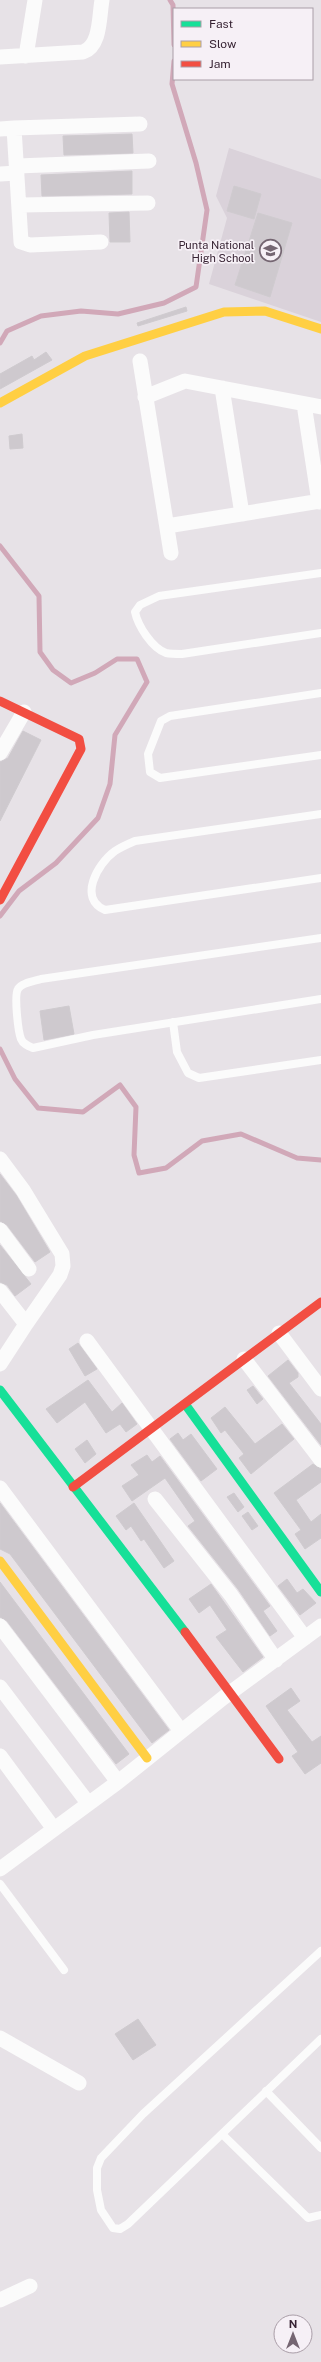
<svg xmlns="http://www.w3.org/2000/svg" width="321" height="2362" viewBox="0 0 321 2362" font-family="'Public Sans',sans-serif">
<style>
.built{fill:#dad2da}
.lines{fill:none;stroke-linecap:round;stroke-linejoin:round}
.stream{stroke:#d1a8b8;stroke-width:5}
.building{fill:#cec9ce;stroke:#cfcbcf}
.lane{stroke:#fbfbfb;stroke-width:8}
.street{stroke:#fbfbfb;stroke-width:15}
.fast{stroke:#16e098;stroke-width:9}
.slow{stroke:#ffcf43;stroke-width:9}
.jam{stroke:#f24e42;stroke-width:9}
.labels{text-anchor:middle;dominant-baseline:central;stroke-width:3.5;stroke-linejoin:round;paint-order:stroke}
.poi-label{font-size:11px;fill:#372333;stroke:#f6f0f6;text-anchor:end}
</style>
<rect width="100%" height="100%" fill="#e7e2e7"/>
<path class="built" d="M 229,148 L 321,179 L 321,322 L 209,284 L 227,218 L 216,196 Z"/>
<g class="lines">
<path class="stream" d="M 170,0 L 173,5 L 174,45
M 0,343 L 7,331 L 41,316 L 81,311 L 118,314 L 164,303 L 196,287 L 207,210 L 196,163 L 172,84 L 174,61
M 0,546 L 39,596 L 40,652 L 53,670 L 71,683 L 95,673 L 117,659 L 137,659 L 147,682 L 115,735 L 110,784 L 98,818 L 56,863 L 19,891 L 0,916
M 0,1049 L 15,1079 L 38,1108 L 83,1112 L 120,1085 L 136,1107 L 134,1155 L 139,1173 L 166,1168 L 202,1141 L 241,1134 L 297,1158 L 321,1160"/>
</g>
<path class="building" d="M 132,134 L 133,153 L 64,155 L 63,136 Z
M 132,171 L 132,194 L 42,196 L 41,175 Z
M 234,186 L 261,194 L 254,219 L 227,211 Z
M 129,212 L 130,242 L 110,242 L 109,213 Z
M 258,213 L 292,223 L 270,297 L 235,285 Z
M 186,307 L 187,311 L 138,326 L 137,323 Z
M 46,352 L 52,360 L 0,389 L 0,374 L 32,356 L 34,360 Z
M 22,434 L 23,448 L 10,449 L 9,436 Z
M 23,731 L 41,740 L 0,821 L 0,762 L 8,758 Z
M 69,1006 L 74,1034 L 44,1040 L 40,1011 Z
M 0,1174 L 16,1195 L 50,1252 L 35,1262 L 7,1225 L 0,1221 Z
M 0,1245 L 31,1284 L 15,1296 L 7,1285 L 0,1282 Z
M 78,1343 L 97,1369 L 85,1376 L 69,1349 Z
M 288,1360 L 298,1373 L 298,1377 L 289,1383 L 321,1424 L 321,1445 L 268,1376 Z
M 88,1380 L 112,1412 L 122,1403 L 137,1424 L 126,1432 L 120,1424 L 106,1433 L 85,1402 L 57,1423 L 46,1409 Z
M 253,1386 L 263,1399 L 257,1404 L 247,1390 Z
M 225,1407 L 255,1444 L 282,1424 L 294,1439 L 251,1474 L 239,1458 L 244,1454 L 225,1430 L 221,1433 L 211,1418 Z
M 178,1433 L 183,1440 L 191,1434 L 217,1469 L 201,1481 L 170,1439 Z
M 87,1440 L 96,1454 L 85,1463 L 75,1449 Z
M 147,1455 L 152,1462 L 160,1456 L 270,1606 L 263,1611 L 277,1631 L 270,1636 L 238,1589 L 188,1526 L 195,1521 L 165,1478 L 132,1501 L 122,1486 L 139,1475 L 131,1465 Z
M 313,1464 L 321,1469 L 321,1482 L 296,1500 L 311,1522 L 321,1514 L 321,1538 L 305,1549 L 295,1534 L 301,1530 L 274,1493 Z
M 234,1493 L 244,1507 L 238,1512 L 227,1497 Z
M 0,1503 L 169,1730 L 152,1743 L 10,1554 L 0,1549 Z
M 134,1503 L 174,1561 L 164,1568 L 144,1539 L 141,1541 L 131,1526 L 126,1530 L 116,1516 Z
M 248,1512 L 258,1526 L 252,1530 L 242,1516 Z
M 287,1579 L 297,1593 L 303,1589 L 316,1603 L 300,1615 L 278,1586 Z
M 0,1582 L 129,1754 L 116,1764 L 7,1621 L 0,1617 Z
M 211,1584 L 263,1657 L 243,1672 L 216,1637 L 227,1630 L 210,1605 L 199,1613 L 189,1599 Z
M 291,1688 L 300,1701 L 287,1710 L 312,1742 L 321,1736 L 321,1763 L 305,1774 L 292,1756 L 298,1752 L 266,1706 Z
M 138,2019 L 156,2045 L 133,2060 L 115,2034 Z"/>
<g class="lines">
<path class="lane" d="M 321,573 L 159,596 L 140,605 L 135,612 C 138,626 152,648 166,653 C 171,654 177,654 182,654 L 321,633
M 321,693 L 170,716 L 161,721 L 148,754 L 150,772 L 160,778 L 321,755
M 321,814 L 135,841 C 128,844 121,847 115,851 C 97,864 78,899 105,910 L 321,878
M 321,938 L 41,979 C 35,981 21,983 18,989 C 14,995 18,1031 21,1039 C 23,1044 28,1046 33,1048 L 93,1035 L 321,999
M 173,1022 L 177,1052 L 188,1073 L 199,1078 L 321,1060
M 0,1884 L 64,1970
M 321,1951 L 143,2114 L 101,2158 L 97,2168 L 97,2190 L 101,2210 L 113,2228 L 120,2229 L 128,2224 L 321,2039
M 266,2091 L 321,2148
M 222,2134 L 308,2218 L 321,2215"/>
<path class="street" d="M 26,56 L 35,0
M 0,57 L 83,52 C 101,46 99,16 102,0
M 14,128 L 140,124
M 0,129 L 14,128 L 21,242 L 30,245 L 101,242
M 17,166 L 149,161
M 0,174 L 17,173
M 20,205 L 148,203
M 140,361 L 171,553
M 222,388 L 242,514
M 145,397 L 185,381 L 321,407
M 304,404 L 319,502
M 167,526 L 321,501
M 0,753 L 24,712
M 0,1159 L 23,1190 L 62,1254 L 63,1266 L 60,1275 L 26,1324
M 0,1230 L 29,1269
M 0,1291 L 26,1324 L 0,1364
M 279,1333 L 321,1389
M 87,1341 L 305,1638
M 244,1359 L 321,1460
M 0,1488 L 181,1731
M 155,1499 L 231,1595 L 276,1660
M 0,1626 L 118,1782
M 0,1687 L 88,1803
M 0,1756 L 54,1829
M 0,1869 L 118,1782 L 223,1698 L 321,1626
M 0,2038 L 79,2083
M 0,2300 L 30,2286"/>
<path class="fast" d="M 0,1390 L 185,1632
M 185,1404 L 321,1592"/>
<path class="slow" d="M 0,403 L 85,356 L 224,312 L 265,311 L 321,329
M 0,1561 L 147,1758"/>
<path class="jam" d="M 0,701 L 79,739 L 81,749 L 0,900
M 73,1487 L 321,1302
M 185,1632 L 279,1759"/>
</g>
<defs>
<symbol id="school-ring" viewBox="-11 -11 22 22"><circle r="9.5" fill="#f6f0f6" stroke="#756672" stroke-width="1.5"/><path d="M0-5L7-2L0 1L-7-2ZM-4 1L0 2.5L4 1V4Q0 6-4 4Z" fill="#756672"/></symbol>
</defs>
<g fill-rule="evenodd">
<use href="#school-ring" x="258" y="238" width="25" height="25"/>
</g>
<g class="labels">
<g class="poi-label">
<text x="254" y="245">Punta National<tspan x="254" dy="13">High School</tspan></text>
</g>
</g>
<rect x="173" y="8" width="140" height="72" fill="#f6f0f6" stroke="#aa9ea8"/>
<rect x="181" y="21" width="20" height="6" fill="#16e098" stroke="#aa9ea8"/>
<text x="209" y="28" font-size="12" fill="#372333">Fast</text>
<rect x="181" y="41" width="20" height="6" fill="#ffcf43" stroke="#aa9ea8"/>
<text x="209" y="48" font-size="12" fill="#372333">Slow</text>
<rect x="181" y="61" width="20" height="6" fill="#f24e42" stroke="#aa9ea8"/>
<text x="209" y="68" font-size="12" fill="#372333">Jam</text>
<g transform="translate(293 2334)"><circle r="19" fill="#f6f0f6" stroke="#aa9ea8"/>
<path d="M0-3L7 15L0 10L-7 15Z" fill="#756672"/>
<text y="-6" font-size="11" font-weight="bold" text-anchor="middle" fill="#372333">N</text>
</g>
</svg>
